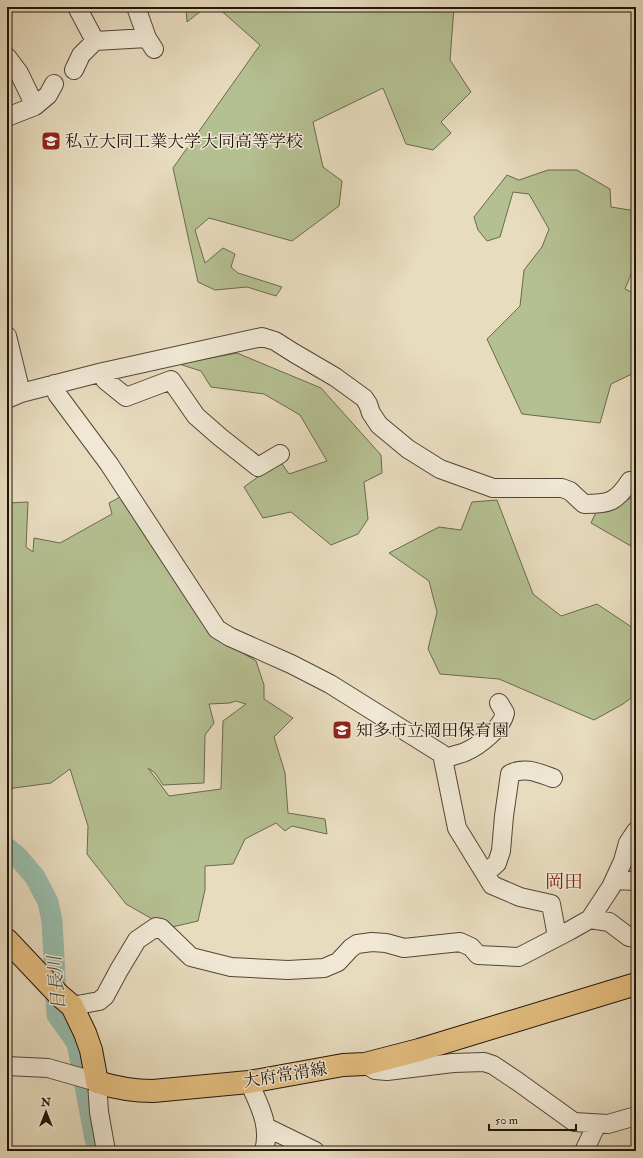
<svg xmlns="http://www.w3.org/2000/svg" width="643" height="1158" viewBox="0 0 643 1158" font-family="'IM FELL Double Pica','Noto Serif JP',serif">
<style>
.green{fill:#b5c092;stroke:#6a6a4e;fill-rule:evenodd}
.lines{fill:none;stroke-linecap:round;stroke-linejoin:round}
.river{stroke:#98bcac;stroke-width:21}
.minor-casing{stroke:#524638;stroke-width:20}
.major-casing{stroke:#20140b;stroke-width:24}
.minor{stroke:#f0e8d5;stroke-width:18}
.major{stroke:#e4be80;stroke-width:22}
.labels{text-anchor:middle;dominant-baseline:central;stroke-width:3;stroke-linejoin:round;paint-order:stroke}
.poi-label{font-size:17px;fill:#20140b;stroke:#f0e8d5;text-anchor:start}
.street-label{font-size:17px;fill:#20140b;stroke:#f0e8d5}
.water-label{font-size:18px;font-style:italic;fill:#4a4f43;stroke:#f0e8d5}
.quarter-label{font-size:19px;fill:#7a1f14;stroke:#f0e8d5}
</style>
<rect width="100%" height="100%" fill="#e8dcbf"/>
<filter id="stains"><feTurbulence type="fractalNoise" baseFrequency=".005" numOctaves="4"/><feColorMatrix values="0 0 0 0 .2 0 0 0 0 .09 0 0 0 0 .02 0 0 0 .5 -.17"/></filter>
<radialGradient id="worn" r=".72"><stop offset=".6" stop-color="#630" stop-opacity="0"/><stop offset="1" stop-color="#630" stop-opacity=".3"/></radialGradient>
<path class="green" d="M 186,7 L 206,7 L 187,22 Z
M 217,7 L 454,7 L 450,60 L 471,92 L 441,122 L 451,133 L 433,150 L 406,144 L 383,88 L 313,122 L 323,167 L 342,181 L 339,206 L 292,241 L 209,218 L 195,230 L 205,263 L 223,248 L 235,254 L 231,267 L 238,273 L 282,287 L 276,296 L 247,287 L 215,290 L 198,282 L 173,168 L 260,45 Z
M 548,170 L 577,170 L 610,189 L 611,207 L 636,211 L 636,262 L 625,289 L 636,294 L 636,372 L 611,384 L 600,423 L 522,414 L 487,339 L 520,306 L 524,270 L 542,247 L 549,229 L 529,194 L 513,192 L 500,237 L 487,241 L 478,230 L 474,217 L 507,175 L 519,180 Z
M 237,353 L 321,388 L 381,455 L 382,473 L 364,482 L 368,519 L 358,534 L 331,545 L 291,512 L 263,518 L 244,487 L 280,461 L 289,474 L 327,461 L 300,415 L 264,394 L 211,387 L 201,371 L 179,364 Z
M 124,495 L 236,649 L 256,661 L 264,685 L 264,699 L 293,718 L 274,737 L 285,773 L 288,813 L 325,819 L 327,834 L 292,826 L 285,831 L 276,823 L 245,839 L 233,864 L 205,866 L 205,890 L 198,921 L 168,928 L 126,904 L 87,854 L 88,826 L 70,769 L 51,783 L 7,789 L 7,503 L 28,502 L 26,547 L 33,552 L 34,538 L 60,543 L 112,514 L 109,503 ZM 236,701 L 246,704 L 223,721 L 221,789 L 169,796 L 148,768 L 155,773 L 163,785 L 204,783 L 205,735 L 214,723 L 209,704 L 230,703 Z
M 636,496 L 636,549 L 591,523 L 596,512 Z
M 497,500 L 533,594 L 561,616 L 597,604 L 636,630 L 636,694 L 623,704 L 594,720 L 499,679 L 440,674 L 428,649 L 437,612 L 429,581 L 389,553 L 439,527 L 461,530 L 472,502 Z"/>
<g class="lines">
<path class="river" d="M 7,848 L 18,857 L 35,877 L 48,902 L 52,921 L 57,1015 L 77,1043 L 95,1139"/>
<defs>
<path id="minor" d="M 77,7 L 95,41
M 136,7 L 147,38
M 7,57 L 19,73 L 35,106 L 7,117
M 74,70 L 81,55 L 95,41 L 147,38 L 154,49
M 35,106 L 48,95 L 54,84
M 7,336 L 21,393
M 103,372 L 105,380 L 126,397 L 171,380 L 196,416 L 220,437 L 258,467 L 280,454
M 54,384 L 57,394 L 109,464 L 217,629 L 230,637 L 291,664 L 330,684 L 442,754 L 457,828 L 492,885 L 520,897 L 551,904 L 556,931 L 555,937
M 7,399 L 21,393 L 103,372 L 262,337 L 275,341 L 294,353 L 335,377 L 364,398 L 368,404 L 371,413 L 379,425 L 408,449 L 440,469 L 493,488 L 562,488 L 570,491 L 584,504 C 610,504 616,502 630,481 L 636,481
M 444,760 C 451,755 458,755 465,752 C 479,746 502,728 505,713 L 499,703
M 486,873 L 497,863 L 501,851 L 504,816 L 510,774 C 524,766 539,773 553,778
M 615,880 L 636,881
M 590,919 L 609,922 L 629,937 L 636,938
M 72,1006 L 99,1001 L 105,996 L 119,970 L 137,940 L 156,927 L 161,928 L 191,957 L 231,967 L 288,970 L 324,968 L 338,962 L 351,948 L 357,944 L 372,942 L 386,943 L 404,948 L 460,942 L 471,947 L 478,955 L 519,957 L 569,931 L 590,919 L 611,887 L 623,861 L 628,843 L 636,831
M 365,1064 L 375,1070 L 387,1071 L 453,1063 L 484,1062 L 493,1065 L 517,1081 L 574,1122 L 608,1124 L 636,1116
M 7,1066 L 48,1068 L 97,1082 L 99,1112 L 106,1151
M 249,1082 C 259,1105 271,1125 264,1151
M 266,1127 L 315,1151
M 584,1151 L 597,1124"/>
<path id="major" d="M 7,940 L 59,995 L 72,1006 L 85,1033 L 91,1050 L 97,1082 C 116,1088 133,1091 153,1091 L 249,1082 L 343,1065 L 365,1064 L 419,1050 L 636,984"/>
</defs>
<use href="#minor" class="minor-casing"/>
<use href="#major" class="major-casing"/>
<use href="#minor" class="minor"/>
<use href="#major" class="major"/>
</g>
<defs>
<symbol id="school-square" viewBox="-11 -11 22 22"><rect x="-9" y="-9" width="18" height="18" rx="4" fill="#8f2418" stroke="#f0e8d5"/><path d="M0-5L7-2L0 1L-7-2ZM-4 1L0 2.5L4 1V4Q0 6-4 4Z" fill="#fff"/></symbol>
</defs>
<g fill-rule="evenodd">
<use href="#school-square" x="40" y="130" width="22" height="22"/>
<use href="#school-square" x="331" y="719" width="22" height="22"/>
</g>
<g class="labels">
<g class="poi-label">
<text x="65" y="141">私立大同工業大学大同高等学校</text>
<text x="356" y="730">知多市立岡田保育園</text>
</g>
<g class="street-label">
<text transform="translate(285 1075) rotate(-9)">大府常滑線</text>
</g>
<g class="water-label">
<text transform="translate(57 983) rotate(-95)">日長川</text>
</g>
<g class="quarter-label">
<text x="564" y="882">岡田</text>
</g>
</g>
<rect width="643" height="1158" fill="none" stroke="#e8dcbf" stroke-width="24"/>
<rect x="8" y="8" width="627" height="1142" fill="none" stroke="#20140b" stroke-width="2"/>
<rect x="12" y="12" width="619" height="1134" fill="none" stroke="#20140b"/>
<g transform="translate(46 1112)" stroke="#f0e8d5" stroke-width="3" paint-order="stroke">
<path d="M0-3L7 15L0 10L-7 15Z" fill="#20140b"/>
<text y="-6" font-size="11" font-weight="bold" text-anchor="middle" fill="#20140b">N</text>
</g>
<path d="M489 1124v6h87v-6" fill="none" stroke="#20140b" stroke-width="2"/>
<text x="495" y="1124" font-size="12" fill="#20140b" stroke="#f0e8d5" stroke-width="3" paint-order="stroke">50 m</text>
<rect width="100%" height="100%" filter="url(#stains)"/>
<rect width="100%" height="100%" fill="url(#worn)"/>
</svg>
